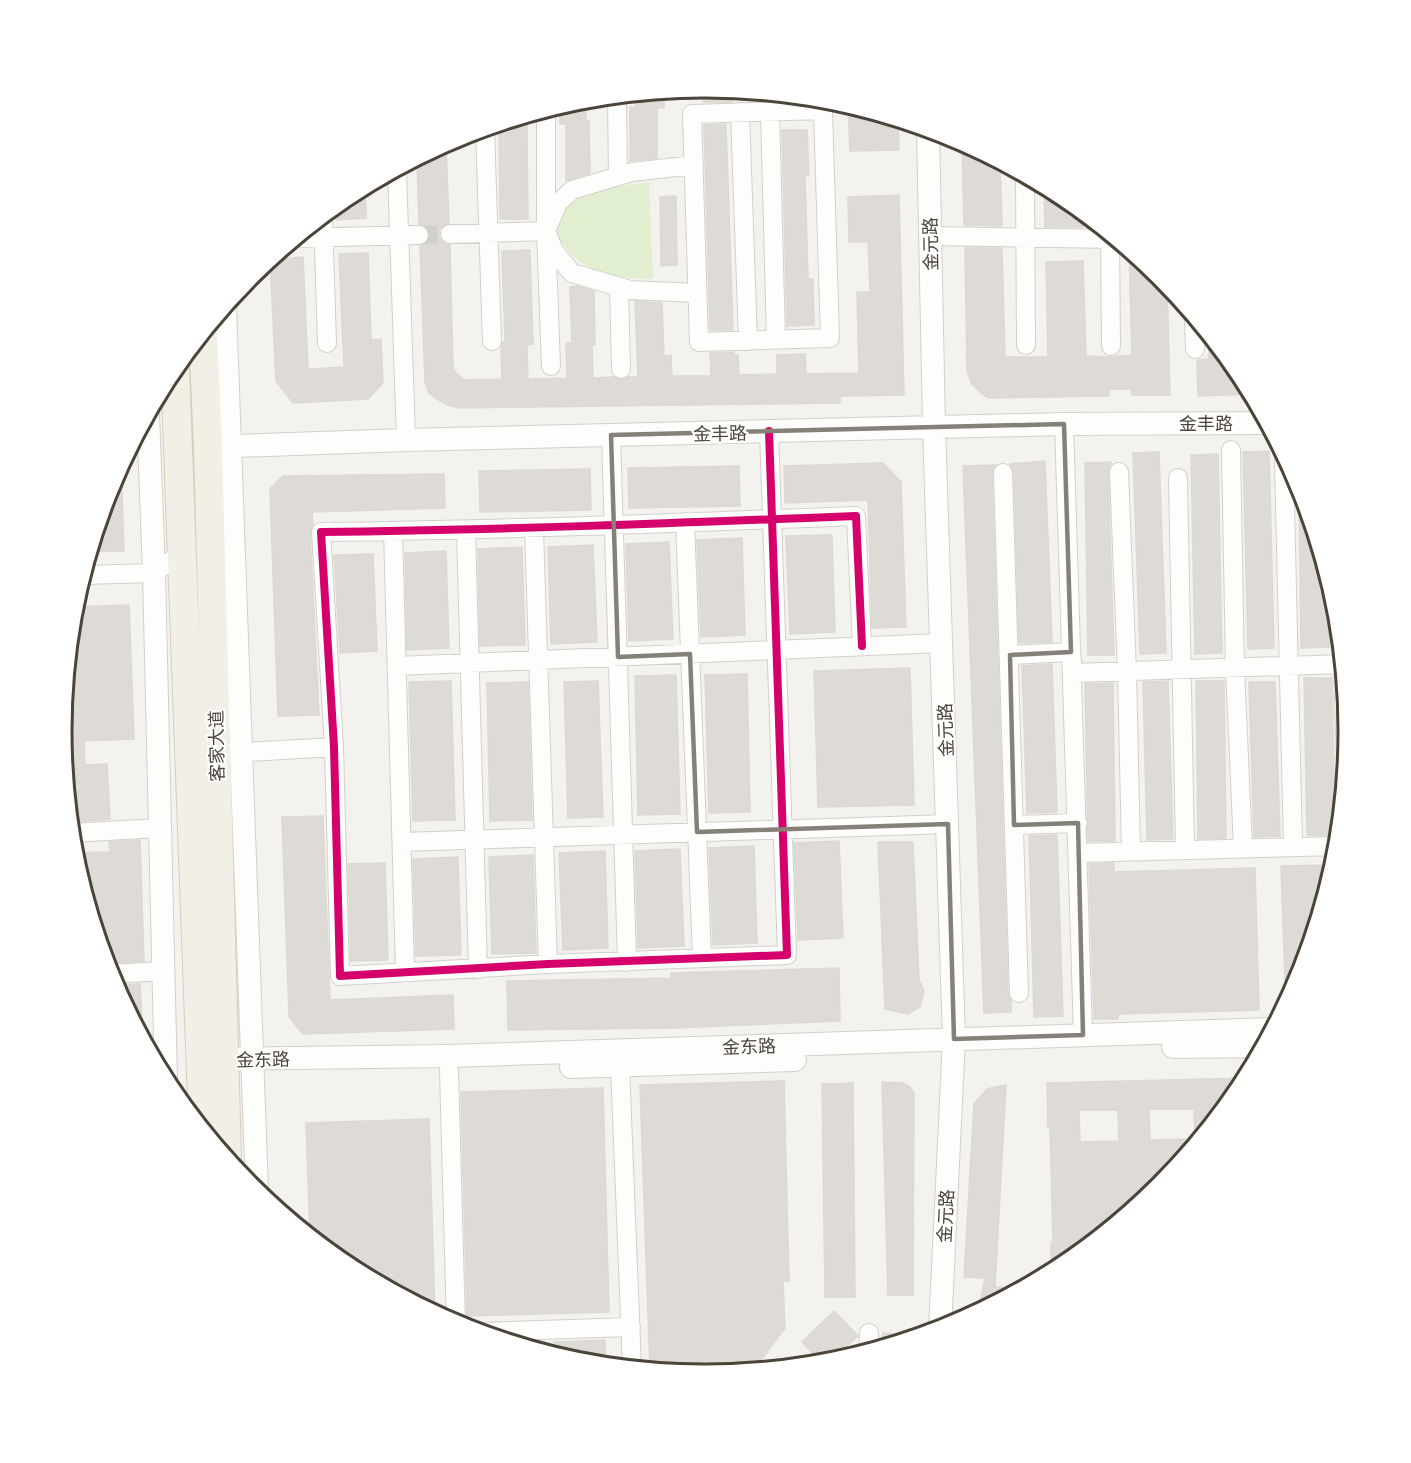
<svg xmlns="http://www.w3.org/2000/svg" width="1411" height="1463" viewBox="0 0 1411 1463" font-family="Lato,'Noto Sans SC',sans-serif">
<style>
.green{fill:#e1eecf}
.building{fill:#dedbd6;stroke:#dcd9d4;stroke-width:1.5;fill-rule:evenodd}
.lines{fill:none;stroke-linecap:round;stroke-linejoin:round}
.minor-tunnel{stroke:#d2cfca;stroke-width:18;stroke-dasharray:18 9;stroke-linecap:butt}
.minor-casing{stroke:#d2d0cb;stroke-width:20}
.tertiary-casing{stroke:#d2d0cb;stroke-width:24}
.primary-casing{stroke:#d6cebb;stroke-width:30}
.minor{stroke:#fdfdfc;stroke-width:18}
.tertiary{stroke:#fdfdfc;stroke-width:22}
.primary{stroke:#f2efe6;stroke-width:28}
.cycleway-casing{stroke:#fff;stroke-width:11}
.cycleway{stroke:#d6006c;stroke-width:8}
.marked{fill:none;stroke:#868178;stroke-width:4.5;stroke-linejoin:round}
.labels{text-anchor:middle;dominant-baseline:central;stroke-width:4.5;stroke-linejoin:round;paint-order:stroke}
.street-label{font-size:18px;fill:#4b4439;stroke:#fff}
.rim{fill:none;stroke:#4b4439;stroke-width:3}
</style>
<rect width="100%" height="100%" fill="#f4f2ee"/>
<path class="green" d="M 649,182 L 653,279 C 607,278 580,274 556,233 C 559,221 563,209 572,200 C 580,191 634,184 649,182 Z"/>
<path class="building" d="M 703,88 L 732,90 L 732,102 L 703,102 Z
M 664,92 L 664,108 L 657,108 L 657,158 L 630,161 L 630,107 L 636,107 L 636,94 Z
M 586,99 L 586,121 L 589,121 L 590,173 L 566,181 L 566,124 L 560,124 L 560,106 Z
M 848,105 L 898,120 L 899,150 L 850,151 Z
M 520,118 L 520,125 L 527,124 L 528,219 L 500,219 L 499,124 Z
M 726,124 L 733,330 L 710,330 L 704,125 Z
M 782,130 L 807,130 L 809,175 L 805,175 L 808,279 L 813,279 L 814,325 L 787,326 Z
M 962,142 L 1000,162 L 1002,226 L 964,225 Z
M 446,143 L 449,223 L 440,228 L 439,235 L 444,244 L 450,245 L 453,368 L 457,374 L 465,380 L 502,379 L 501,348 L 503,342 L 505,342 L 502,251 L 530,250 L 533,344 L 527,345 L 528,379 L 567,378 L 566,343 L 572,343 L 570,287 L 578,286 L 594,291 L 595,345 L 592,345 L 593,378 L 614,377 L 621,380 L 628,377 L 638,377 L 635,301 L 662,303 L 664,356 L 671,355 L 672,376 L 711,376 L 710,353 L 734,352 L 734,355 L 738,355 L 739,375 L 777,374 L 777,355 L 805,354 L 806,374 L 859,373 L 857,292 L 870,292 L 868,242 L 849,242 L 848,197 L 899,195 L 904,395 L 840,396 L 840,403 L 459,408 L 448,405 L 437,399 L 429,393 L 425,383 L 420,246 L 429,241 L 430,234 L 425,225 L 419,224 L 417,159 Z
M 1044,186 L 1064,196 L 1082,212 L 1083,227 L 1045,227 Z
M 365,187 L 366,218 L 337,220 L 337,205 L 348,196 Z
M 676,196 L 677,265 L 661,266 L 660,197 Z
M 965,248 L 1002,248 L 1005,357 L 1048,357 L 1046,262 L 1083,261 L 1086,356 L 1112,357 L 1132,355 L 1129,250 L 1161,276 L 1167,284 L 1170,395 L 1132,395 L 1131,389 L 1109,389 L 1109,396 L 988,398 L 982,394 L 972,384 L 967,371 Z
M 368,253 L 371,340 L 381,339 L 383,383 L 368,399 L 293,403 L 276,381 L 270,260 L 303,257 L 308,369 L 344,367 L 339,254 Z
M 1209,335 L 1241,374 L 1252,394 L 1198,396 L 1197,360 L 1209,359 Z
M 1269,451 L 1274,648 L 1248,649 L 1243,452 Z
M 1159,452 L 1166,653 L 1140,654 L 1133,453 Z
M 1218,454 L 1222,653 L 1195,654 L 1191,455 Z
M 1045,461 L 1052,642 L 1019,643 L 1014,473 L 1010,464 Z
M 1111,462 L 1108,472 L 1114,655 L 1088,655 L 1085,463 Z
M 883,463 L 901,482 L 906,627 L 872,628 L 868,500 L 785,503 L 784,466 Z
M 996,465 L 992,473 L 1008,993 L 1011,1000 L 1011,1012 L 984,1013 L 963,466 Z
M 121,466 L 124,551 L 91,551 L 111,485 Z
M 739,466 L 740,506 L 629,508 L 628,468 Z
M 590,469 L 591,510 L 480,512 L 479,471 Z
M 444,474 L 445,508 L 312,512 L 313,525 L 310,533 L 319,715 L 278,716 L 270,489 L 283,476 Z
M 1299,492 L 1303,492 L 1329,578 L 1330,647 L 1301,648 Z
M 832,535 L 835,632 L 790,634 L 786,536 Z
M 742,538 L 745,635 L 701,637 L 697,540 Z
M 669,542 L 673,639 L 629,641 L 626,544 Z
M 593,545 L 597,642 L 551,644 L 548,547 Z
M 522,547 L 525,645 L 480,646 L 478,549 Z
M 446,551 L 449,648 L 407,650 L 405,553 Z
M 373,554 L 377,651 L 340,653 L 334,555 Z
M 129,605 L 134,739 L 84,741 L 85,765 L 107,764 L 110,819 L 70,822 L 62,731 L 74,607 Z
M 1052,664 L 1057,812 L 1027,813 L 1022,666 Z
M 910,668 L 914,805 L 818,807 L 814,671 Z
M 747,674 L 750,812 L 709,813 L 705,675 Z
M 676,675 L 680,814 L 638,815 L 635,676 Z
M 1304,678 L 1332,678 L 1335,835 L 1307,835 Z
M 451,681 L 455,820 L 413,821 L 409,682 Z
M 598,681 L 603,817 L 568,818 L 564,682 Z
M 1168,681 L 1173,839 L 1147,840 L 1143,682 Z
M 1196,681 L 1224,681 L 1226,838 L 1198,839 Z
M 528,682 L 532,820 L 490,821 L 487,683 Z
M 1249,682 L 1275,682 L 1280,836 L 1254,837 Z
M 1113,683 L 1115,841 L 1088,841 L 1085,684 Z
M 323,816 L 330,1000 L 453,995 L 454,1029 L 303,1034 L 289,1017 L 282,817 Z
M 1057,835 L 1063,1016 L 1034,1017 L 1029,836 Z
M 140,840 L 144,961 L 106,963 L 73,853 L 110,852 L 109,842 Z
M 839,841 L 843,938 L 798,940 L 794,843 Z
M 878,842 L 913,842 L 919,980 L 924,991 L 920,1007 L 908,1014 L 885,1009 Z
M 754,846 L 757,943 L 713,945 L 709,848 Z
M 680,849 L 684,946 L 638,948 L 635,851 Z
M 605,851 L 608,948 L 563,950 L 559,853 Z
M 533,855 L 536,953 L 492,954 L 489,857 Z
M 458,857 L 461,955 L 416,956 L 413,859 Z
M 385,863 L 388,960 L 351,961 L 348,864 Z
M 1114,863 L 1114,872 L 1255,868 L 1259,1010 L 1118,1014 L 1118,1019 L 1094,1019 L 1089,864 Z
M 1335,865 L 1300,978 L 1286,1006 L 1281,866 Z
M 839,968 L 840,1021 L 673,1028 L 508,1030 L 507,981 L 671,978 L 671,973 Z
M 140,984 L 143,1038 L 114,985 Z
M 1247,1078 L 1241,1090 L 1161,1187 L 1063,1267 L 1051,1273 L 1051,1242 L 1053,1242 L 1050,1127 L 1048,1127 L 1047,1083 ZM 1149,1109 L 1194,1109 L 1195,1139 L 1150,1140 ZM 1079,1110 L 1118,1110 L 1119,1141 L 1080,1142 Z
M 784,1081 L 789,1281 L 783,1281 L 785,1328 L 753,1371 L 705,1376 L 650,1370 L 640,1085 Z
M 882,1082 L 902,1083 L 909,1086 L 914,1093 L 913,1295 L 888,1295 Z
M 853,1083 L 855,1297 L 825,1297 L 822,1084 Z
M 1006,1085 L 995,1287 L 1021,1289 L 978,1312 L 985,1278 L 964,1277 L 974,1104 L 987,1089 Z
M 603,1088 L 609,1312 L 467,1316 L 461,1092 Z
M 429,1119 L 435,1314 L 347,1267 L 310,1236 L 306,1123 Z
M 834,1311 L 858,1336 L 828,1363 L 823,1364 L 802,1342 Z
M 883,1333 L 917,1336 L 917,1337 L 882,1348 Z
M 605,1340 L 606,1366 L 580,1363 L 554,1355 L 554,1342 Z"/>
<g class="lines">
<path class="minor-tunnel" d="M 419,235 L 450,234"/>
<defs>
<path id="minor" d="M 617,99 L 618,176
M 546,110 L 546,231 L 551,366
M 823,110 L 830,338 L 699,342 L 692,114 Z
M 770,111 L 776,340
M 740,112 L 748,341
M 485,129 L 492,341
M 397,170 L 406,440
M 1025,175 L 1026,345
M 323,216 L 327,343
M 450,234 L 546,231 L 558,203 L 572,190 L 632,172 L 694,165
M 1110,234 L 1111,346
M 548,236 L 554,251 L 572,273 L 630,290 L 697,293
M 930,236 L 1116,239
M 296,238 L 419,235
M 619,287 L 621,369
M 1194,317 L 1195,349
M 1064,424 L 1083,1035
M 769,431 C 775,606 781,780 787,955 L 548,964 L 340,976 L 334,747 L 321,532 C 500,530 678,523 856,516 L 862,646
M 611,435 L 627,962
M 1231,450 L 1235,668 L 1243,848
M 1284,462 L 1293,847
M 1119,472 L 1127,672 L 1131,851
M 1003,473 L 1019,993
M 1178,478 L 1185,849
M 685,522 L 702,958
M 534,529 L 548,964
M 466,530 L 478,969
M 393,531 L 405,972
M 83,575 L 154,573 L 183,552
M 1010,655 L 1071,652 L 1073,673 L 1343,664
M 1343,663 L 1346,764
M 397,666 L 942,643
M 230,753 L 334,747
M 1014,825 L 1078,823
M 71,833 L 159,828
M 402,842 L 948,824
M 1078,853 L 1338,846
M 109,974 L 163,971
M 620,1066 L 632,1368
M 449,1070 L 456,1325
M 478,1332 L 631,1327
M 868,1352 L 869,1333"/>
<path id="tertiary" d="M 928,129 L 934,427 L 954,1039 L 940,1330
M 225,307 L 257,1192
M 148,414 L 154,573 L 166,1082
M 208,447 L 406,440 L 1064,424 L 1267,423
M 1173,1047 L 1264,1046
M 224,1059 L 448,1056 L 1273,1029
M 571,1067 L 795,1060"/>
<path id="primary" d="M 203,334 L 208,447 L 227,1159
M 175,367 L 203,1129"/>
</defs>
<use href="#minor" class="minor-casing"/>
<use href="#tertiary" class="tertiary-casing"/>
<use href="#primary" class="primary-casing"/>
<use href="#minor" class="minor"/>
<use href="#tertiary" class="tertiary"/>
<use href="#primary" class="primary"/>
<defs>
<path id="cycleway" d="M 769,431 C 775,606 781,780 787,955 L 548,964 L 340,976 L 334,747 L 321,532 C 500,530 678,523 856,516 L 862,646"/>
</defs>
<use href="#cycleway" class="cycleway-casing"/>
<use href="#cycleway" class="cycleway"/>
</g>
<path class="marked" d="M 1064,424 L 1071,652 L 1010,655 L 1014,825 L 1078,823 L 1083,1035 L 954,1039 L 948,824 L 697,832 L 690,654 L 618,657 L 611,435 Z"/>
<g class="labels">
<g class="street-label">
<text transform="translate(930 244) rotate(-91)">金元路</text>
<text x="1206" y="423">金丰路</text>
<text transform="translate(720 433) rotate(-1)">金丰路</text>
<text transform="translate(945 730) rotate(-92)">金元路</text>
<text transform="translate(216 746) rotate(-91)">客家大道</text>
<text transform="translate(749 1046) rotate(-2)">金东路</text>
<text transform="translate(263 1059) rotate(-1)">金东路</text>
<text transform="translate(945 1216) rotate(-87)">金元路</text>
</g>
</g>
<path d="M0 0H1411V1463H0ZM72 731a633 633 0 1 1 1266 0a633 633 0 1 1-1266 0Z" fill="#fff" fill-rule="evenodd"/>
<path class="rim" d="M72 731a633 633 0 1 1 1266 0a633 633 0 1 1-1266 0Z"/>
</svg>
